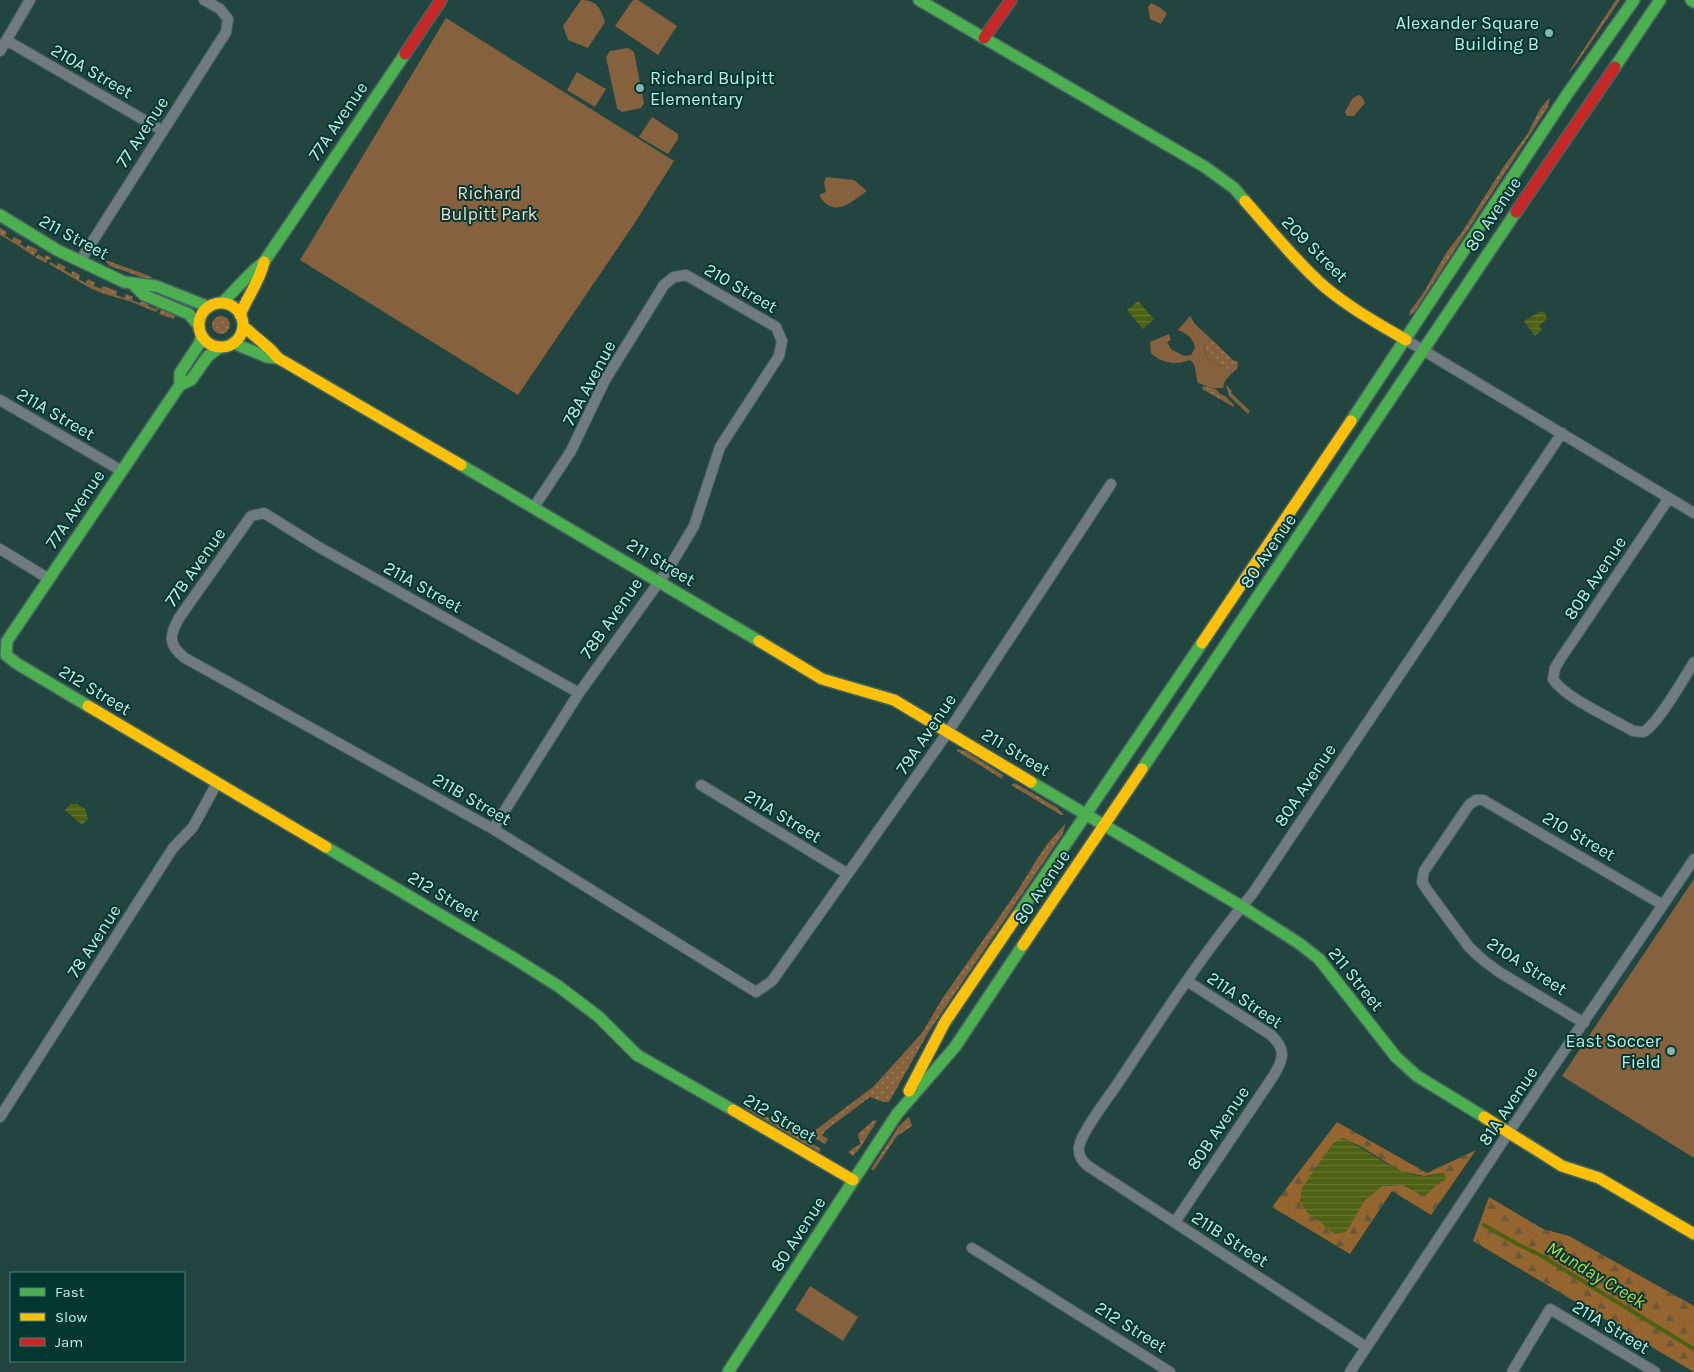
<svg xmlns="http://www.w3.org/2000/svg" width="1694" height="1372" viewBox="0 0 1694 1372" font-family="Karla,sans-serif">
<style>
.grass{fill:url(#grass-dots)}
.forest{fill:url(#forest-firs);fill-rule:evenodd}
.park{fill:#85623d}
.water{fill:url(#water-rules)}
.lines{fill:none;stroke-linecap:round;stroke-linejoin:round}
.stream{stroke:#4c6112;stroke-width:4}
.street-casing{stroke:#446460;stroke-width:12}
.fast-casing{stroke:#446460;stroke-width:14}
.slow-casing{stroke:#446460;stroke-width:14}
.jam-casing{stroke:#446460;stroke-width:14}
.street{stroke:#707b80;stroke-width:10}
.fast{stroke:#4caf50;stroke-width:11}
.slow{stroke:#ffc107;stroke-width:11}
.jam{stroke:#c62828;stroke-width:11}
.poi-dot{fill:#87b3ac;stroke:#023630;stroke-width:2}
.labels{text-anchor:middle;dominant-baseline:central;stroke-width:4;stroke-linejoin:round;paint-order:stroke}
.poi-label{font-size:18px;fill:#bdeee6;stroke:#023630;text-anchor:end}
.street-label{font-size:18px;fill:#bdeee6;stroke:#023630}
.park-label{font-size:18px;fill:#f0dbc9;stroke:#023630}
.water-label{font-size:19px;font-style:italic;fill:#b2d64f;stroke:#023630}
</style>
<defs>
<pattern id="grass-dots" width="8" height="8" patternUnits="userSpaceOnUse" patternTransform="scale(1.25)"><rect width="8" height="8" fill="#85623d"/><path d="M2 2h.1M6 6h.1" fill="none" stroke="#998062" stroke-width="1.8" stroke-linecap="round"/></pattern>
<pattern id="forest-firs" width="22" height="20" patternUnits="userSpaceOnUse" patternTransform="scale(1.25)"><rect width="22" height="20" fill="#94652e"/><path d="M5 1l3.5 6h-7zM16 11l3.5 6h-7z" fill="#6b5838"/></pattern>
<pattern id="water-rules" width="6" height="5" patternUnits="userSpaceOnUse" patternTransform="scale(1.25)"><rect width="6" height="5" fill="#4c6112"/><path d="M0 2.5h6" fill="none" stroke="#647834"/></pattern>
</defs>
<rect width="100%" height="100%" fill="#234540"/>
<path class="grass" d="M 1616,0 L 1620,0 L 1575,66 L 1568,73 Z
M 1549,98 L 1550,98 L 1548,107 L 1426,294 L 1415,311 L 1409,316 L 1410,311 L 1424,292 L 1446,253 L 1462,232 L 1504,166 L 1528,133 L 1540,109 Z
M 0,228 L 7,232 L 5,236 L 12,240 L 14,237 L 22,241 L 20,244 L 26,248 L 28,245 L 38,250 L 34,255 L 36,257 L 38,254 L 44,258 L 46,255 L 51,258 L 50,260 L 48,259 L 46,263 C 30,255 16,243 0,235 Z
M 103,259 L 152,277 L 150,280 L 110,266 Z
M 50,262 L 57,266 L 58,263 L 66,267 L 64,270 L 71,274 L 73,271 L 80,275 L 79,279 L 85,283 L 88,279 L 95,283 L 94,286 L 101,289 L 103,286 L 117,291 L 116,295 L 124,298 L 126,294 L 133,297 L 132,300 L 140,303 L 142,300 L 149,302 L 148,306 L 156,309 L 158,306 L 176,313 L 174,319 L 159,314 L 161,310 L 158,309 L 156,312 L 132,302 L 105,294 L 92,289 L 49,264 Z
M212 325a9 9 0 1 1 18 0a9 9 0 1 1-18 0Z
M 1211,339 L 1233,360 L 1238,362 L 1237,369 L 1232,373 C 1221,361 1205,366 1204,345 Z
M 1226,385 L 1232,391 L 1231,393 L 1250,411 L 1248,414 L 1229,396 Z
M 1203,386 L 1216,389 L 1220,394 L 1225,396 L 1234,405 L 1234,407 L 1202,389 Z
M 957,749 L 965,751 L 1003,775 L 1002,779 L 957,751 Z
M 1015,783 L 1056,807 L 1064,815 L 1061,815 L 1011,785 Z
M 1066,823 L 1062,835 L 928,1033 L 889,1102 L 883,1102 L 870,1097 L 826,1130 L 822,1135 L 828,1139 L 825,1144 L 814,1138 L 813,1132 L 873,1087 L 922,1033 L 942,999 L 1018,890 L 1037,859 L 1048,843 Z
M 747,1105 L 821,1149 L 819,1152 L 745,1108 Z
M 909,1117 L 912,1126 L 897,1136 L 874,1170 L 871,1169 L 899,1126 Z
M 874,1120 L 877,1121 L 860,1148 L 853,1156 L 848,1152 L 860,1144 L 858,1134 Z"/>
<path class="forest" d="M 1337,1122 L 1427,1173 L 1476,1150 L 1431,1215 L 1392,1191 L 1350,1254 L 1272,1207 ZM 1343,1138 L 1362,1147 L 1400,1171 L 1424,1176 L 1443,1173 L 1446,1179 L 1437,1184 L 1427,1194 L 1422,1195 L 1403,1185 L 1382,1186 L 1365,1200 Z
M 1489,1197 L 1543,1229 L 1569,1236 L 1694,1306 L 1694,1372 L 1473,1241 Z"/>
<path class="park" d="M 581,0 C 597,0 601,9 605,22 L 588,48 L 568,40 L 563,26 Z
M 633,0 L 638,0 L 677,26 L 658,55 L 615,26 Z
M 1151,3 L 1159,7 L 1167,13 L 1161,24 L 1150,19 L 1148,7 Z
M 446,18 L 674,161 L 634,224 L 518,395 L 300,260 Z
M 628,48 L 634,52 L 644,103 L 641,108 L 622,112 L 617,108 L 606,57 L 610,51 Z
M 577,72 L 606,89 L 595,107 L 567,90 Z
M 1359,95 L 1362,97 L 1365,103 L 1354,116 L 1347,116 L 1345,112 C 1349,105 1351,97 1359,95 Z
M 652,117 L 678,134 L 678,139 L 668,154 L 639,137 Z
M 826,177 L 854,180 L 867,191 C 850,203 833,219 819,195 L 826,192 L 824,183 Z
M 1190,316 L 1195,324 L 1211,339 L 1204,345 C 1204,366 1221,361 1232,373 L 1225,381 L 1223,388 L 1212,388 L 1198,383 C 1195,375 1197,365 1190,360 C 1176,365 1162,364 1151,353 L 1150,342 L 1169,334 L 1171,340 L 1167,342 L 1171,349 L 1184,356 L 1191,355 L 1195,348 C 1193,337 1187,334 1178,330 Z
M 1694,879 L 1694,1158 L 1562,1076 Z
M 810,1286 L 858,1317 L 843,1341 L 795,1310 Z"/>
<path class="water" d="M 1138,301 L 1154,319 L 1143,329 L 1127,310 Z
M 1541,311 L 1545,313 L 1547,319 L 1539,326 L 1542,330 L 1535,336 L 1524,321 Z
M 71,804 L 77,804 L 85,809 L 88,819 L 82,825 L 65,810 Z
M 1343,1138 C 1368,1150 1397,1175 1423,1176 C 1430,1177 1437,1174 1443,1173 L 1445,1175 L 1446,1179 L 1437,1184 L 1427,1194 L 1422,1195 L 1403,1185 L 1382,1186 L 1365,1200 L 1348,1229 L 1345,1232 L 1335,1234 L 1307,1212 L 1300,1202 L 1302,1188 L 1333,1143 Z"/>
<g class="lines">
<path class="stream" d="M 1484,1225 L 1519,1245 L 1540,1255 L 1694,1349"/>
<defs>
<path id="street" d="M 6,40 L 163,131
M 0,51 L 30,0
M 80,261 L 226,32 L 228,19 L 220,9 L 204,0
M 1406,340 L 1694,513
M 0,400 L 122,471
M 1669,498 L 1561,658 L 1555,668 L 1553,679 C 1563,696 1605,715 1624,726 L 1633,731 L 1643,732 C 1657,726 1684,678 1694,662
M 0,549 L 49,579
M 579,693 L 317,546 L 264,513 L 251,516 L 179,618 C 169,636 168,645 185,658 L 493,829 L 756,992 L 772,981 L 948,732 L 1111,484
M 701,785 L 848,874
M 493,829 L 579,693 L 669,568 L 694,526 L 720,447 L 779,356 L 782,341 L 776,327 L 686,275 L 674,277 L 664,285 L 605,380 L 571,451 L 534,507
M 1584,1023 L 1499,972 L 1483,960 L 1469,947 L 1427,890 L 1422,882 L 1424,871 L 1469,805 L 1476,800 L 1483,800 L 1663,905
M 0,1117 L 173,848 L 193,827 L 217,783
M 1175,1222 L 1274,1075 C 1284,1058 1286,1049 1271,1035 L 1187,981
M 972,1248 L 1170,1372
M 1366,1347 L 1088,1166 C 1082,1161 1078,1156 1079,1147 C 1081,1133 1107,1099 1116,1086 C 1160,1020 1203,953 1253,893 L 1562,433
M 1350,1372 L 1509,1132 L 1694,859
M 1512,1372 L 1550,1309 L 1655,1372"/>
<path id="fast" d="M 919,0 L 1205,167 L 1234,188 L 1245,201
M 1691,0 L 1694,2
M 1615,67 L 1660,0
M 0,215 L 57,250 L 124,282 L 156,286 L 209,307
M 134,285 L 144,295 L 189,314 L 199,326
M 222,303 L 253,271 L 264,262 L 405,54
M 233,343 L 267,357 L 278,358
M 180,385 L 180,373 L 199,344 L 202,336
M 1351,421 L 1568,93 L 1634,0
M 461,465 L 759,641
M 88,706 L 16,663 L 6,655 L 7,641 L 180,385 L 191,380 L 208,356 L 220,347
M 1142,769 L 1516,212
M 1031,782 L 1241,906 L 1300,944 L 1319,959 L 1396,1057 L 1417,1076 L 1484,1117
M 326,847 L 512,957 L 558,986 L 599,1017 L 637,1055 L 733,1110
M 1017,916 L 1202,643
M 728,1372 L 897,1114 L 955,1047 L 1023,945"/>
<path id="slow" d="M 1245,201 C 1271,230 1296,262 1326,288 C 1350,308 1379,324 1406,340
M199 325a22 22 0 1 1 44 0a22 22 0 1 1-44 0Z
M 240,315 C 247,297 260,281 264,262
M 243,326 L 270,349 L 278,358 L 461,465
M 759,641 L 822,679 L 894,700 L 1031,782
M 1202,643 L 1351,421
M 88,706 L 326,847
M 1023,945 L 1142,769
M 909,1091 L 945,1022 L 1017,916
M 733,1110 L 853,1180
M 1484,1117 L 1562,1166 L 1599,1178 L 1694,1234"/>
<path id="jam" d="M 984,38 L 1011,0
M 405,54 L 441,0
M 1516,212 L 1615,67"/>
</defs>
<use href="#street" class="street-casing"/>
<use href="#fast" class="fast-casing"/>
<use href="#slow" class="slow-casing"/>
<use href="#jam" class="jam-casing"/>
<use href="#street" class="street"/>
<use href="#fast" class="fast"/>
<use href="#slow" class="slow"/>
<use href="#jam" class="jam"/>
</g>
<g class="poi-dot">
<circle cx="1549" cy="33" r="5"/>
<circle cx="640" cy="88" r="5"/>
<circle cx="1671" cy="1051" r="5"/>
</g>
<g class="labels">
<g class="poi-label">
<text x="1539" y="23">Alexander Square<tspan x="1539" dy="21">Building B</tspan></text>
<text x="650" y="78" text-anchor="start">Richard Bulpitt<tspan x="650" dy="21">Elementary</tspan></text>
<text x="1661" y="1041">East Soccer<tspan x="1661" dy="21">Field</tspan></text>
</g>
<g class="street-label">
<text transform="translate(92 71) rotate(30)">210A Street</text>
<text transform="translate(338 121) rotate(-56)">77A Avenue</text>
<text transform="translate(142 132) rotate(-57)">77 Avenue</text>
<text transform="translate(1493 214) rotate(-56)">80 Avenue</text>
<text transform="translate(74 237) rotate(28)">211 Street</text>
<text transform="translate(1315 249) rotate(45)">209 Street</text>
<text transform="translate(741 288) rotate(30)">210 Street</text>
<text transform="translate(589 383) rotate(-62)">78A Avenue</text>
<text transform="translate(56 414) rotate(30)">211A Street</text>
<text transform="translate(75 509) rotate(-56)">77A Avenue</text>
<text transform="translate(1268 551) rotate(-56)">80 Avenue</text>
<text transform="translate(661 562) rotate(31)">211 Street</text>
<text transform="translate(195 567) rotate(-55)">77B Avenue</text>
<text transform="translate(1595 578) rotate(-56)">80B Avenue</text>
<text transform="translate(423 587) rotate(29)">211A Street</text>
<text transform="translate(611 618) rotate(-55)">78B Avenue</text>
<text transform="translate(95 690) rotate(31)">212 Street</text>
<text transform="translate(926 734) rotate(-56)">79A Avenue</text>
<text transform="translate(1016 752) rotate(31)">211 Street</text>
<text transform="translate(1305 785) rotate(-56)">80A Avenue</text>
<text transform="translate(472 799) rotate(30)">211B Street</text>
<text transform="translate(783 816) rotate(31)">211A Street</text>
<text transform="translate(1579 836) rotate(30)">210 Street</text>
<text transform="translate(1042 887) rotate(-56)">80 Avenue</text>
<text transform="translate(444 896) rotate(31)">212 Street</text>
<text transform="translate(94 941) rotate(-57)">78 Avenue</text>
<text transform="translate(1527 966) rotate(33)">210A Street</text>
<text transform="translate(1356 979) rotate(51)">211 Street</text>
<text transform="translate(1245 1000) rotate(34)">211A Street</text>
<text transform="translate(1508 1106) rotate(-56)">81A Avenue</text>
<text transform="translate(780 1118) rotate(30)">212 Street</text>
<text transform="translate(1218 1128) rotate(-56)">80B Avenue</text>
<text transform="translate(798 1234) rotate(-57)">80 Avenue</text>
<text transform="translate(1230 1239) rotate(33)">211B Street</text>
<text transform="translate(1131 1327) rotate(32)">212 Street</text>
<text transform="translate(1611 1327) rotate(31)">211A Street</text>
</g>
<g class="park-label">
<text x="489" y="193">Richard<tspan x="489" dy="21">Bulpitt Park</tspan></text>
</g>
<g class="water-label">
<text transform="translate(1596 1275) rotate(31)">Munday Creek</text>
</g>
</g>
<rect x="10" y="1272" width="175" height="90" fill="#023630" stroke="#4d8079"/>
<rect x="20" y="1288" width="25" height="8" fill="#4caf50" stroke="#4d8079"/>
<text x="55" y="1297" font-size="15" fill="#bdeee6">Fast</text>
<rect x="20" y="1313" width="25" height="8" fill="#ffc107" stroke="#4d8079"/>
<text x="55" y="1322" font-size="15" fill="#bdeee6">Slow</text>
<rect x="20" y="1338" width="25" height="8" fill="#c62828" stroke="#4d8079"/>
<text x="55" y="1347" font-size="15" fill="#bdeee6">Jam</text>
</svg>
